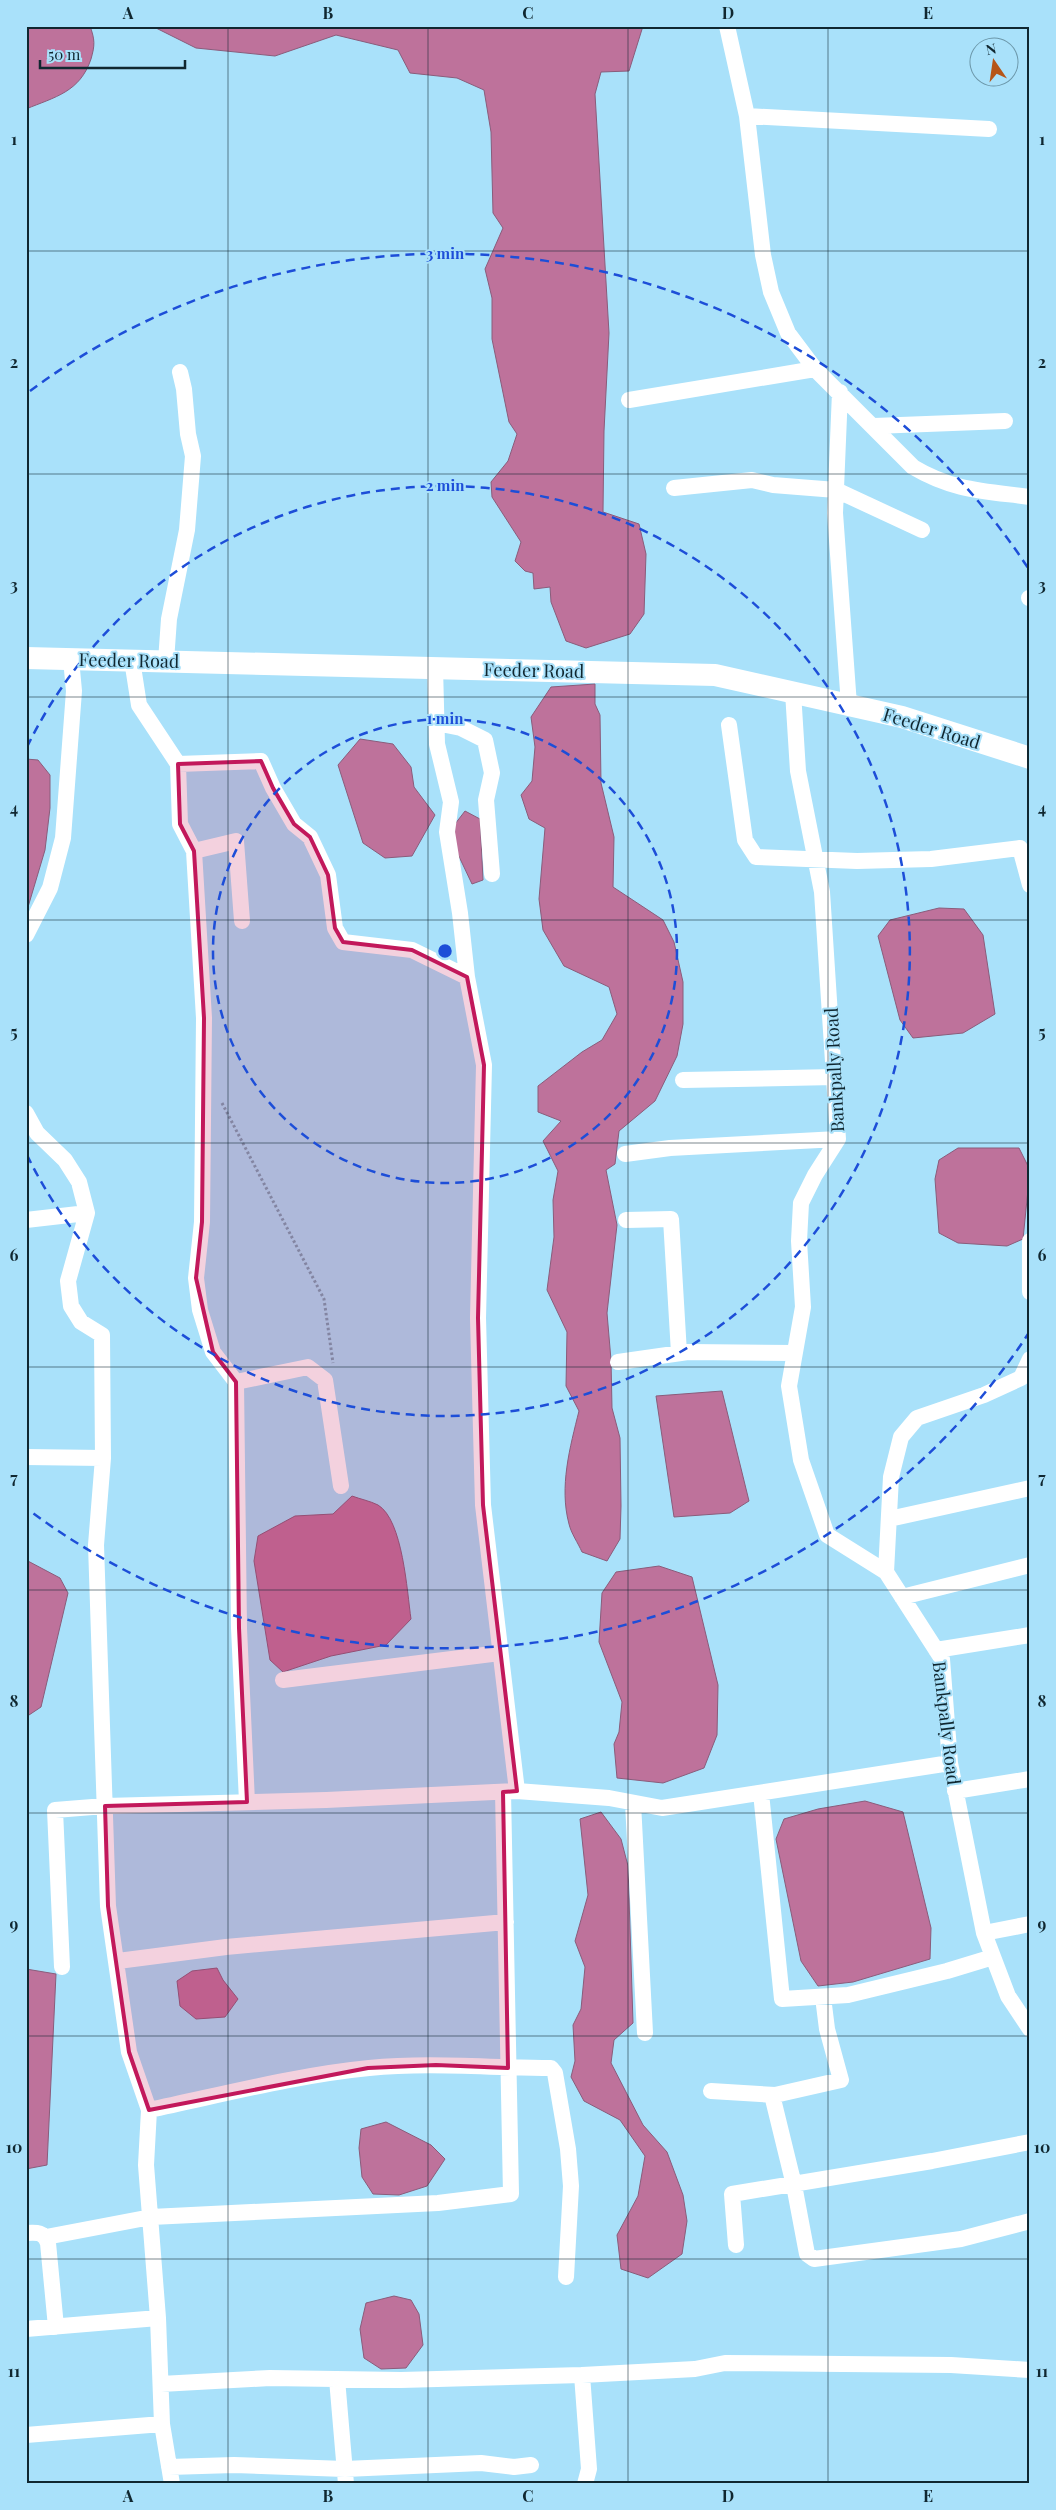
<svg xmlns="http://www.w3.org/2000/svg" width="1056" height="2510" viewBox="0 0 1056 2510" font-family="'Playfair Display',serif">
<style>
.water{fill:#be729b;stroke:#8a5c7b}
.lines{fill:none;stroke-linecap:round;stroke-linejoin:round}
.path{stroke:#74a1b4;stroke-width:3;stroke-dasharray:2.5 2.5;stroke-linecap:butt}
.street{stroke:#fff;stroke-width:16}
.secondary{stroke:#fff;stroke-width:22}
.marked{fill:#c2185b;fill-opacity:0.2;stroke:#c2185b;stroke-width:4;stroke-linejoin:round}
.grid{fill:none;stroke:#102730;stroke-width:1;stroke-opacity:0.55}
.ring{fill:none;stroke:#1d4ed8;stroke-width:2.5;stroke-dasharray:9 6}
.labels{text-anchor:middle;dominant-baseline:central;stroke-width:4;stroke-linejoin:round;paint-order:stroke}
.street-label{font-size:18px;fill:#102730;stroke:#a9e1fa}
.centre{fill:#1d4ed8;stroke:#a9e1fa;stroke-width:2.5}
.ring-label{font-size:15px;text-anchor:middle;font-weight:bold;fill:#1d4ed8;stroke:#a9e1fa;stroke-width:4;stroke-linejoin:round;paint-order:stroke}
.neatline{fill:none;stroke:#102730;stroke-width:2}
.grid-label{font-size:16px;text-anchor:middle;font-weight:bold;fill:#102730}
</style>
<rect width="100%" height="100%" fill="#a9e1fa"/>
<path class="water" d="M 26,26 L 90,26 C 95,40 95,45 91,59 C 80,92 55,97 26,109 Z
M 152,26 L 643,26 L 629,71 L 601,72 L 595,94 L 609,333 L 604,431 L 603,512 L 639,524 L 646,554 L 644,614 L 630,634 L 586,648 L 566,641 L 551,602 L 550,587 L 534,589 L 533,573 L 525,571 L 515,561 L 521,542 L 492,497 L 491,482 L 508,461 L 517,434 L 509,422 L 492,339 L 492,298 L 485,269 L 503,228 L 493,213 L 491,132 L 484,90 L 457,78 L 410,73 L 398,50 L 336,35 L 275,56 L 196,48 Z
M 595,684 L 595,704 L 600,715 L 601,783 L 614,837 L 613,887 L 663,920 L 674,942 L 683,982 L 683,1024 L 677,1056 L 655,1101 L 619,1131 L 615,1164 L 606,1170 L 617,1225 L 607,1313 L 611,1360 L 612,1408 L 620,1438 L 621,1506 L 620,1539 L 607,1561 L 582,1552 C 578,1543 571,1533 569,1524 C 559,1487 570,1447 579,1411 L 566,1386 L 567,1332 L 547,1290 L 554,1237 L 553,1200 L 558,1171 L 543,1141 L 561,1121 L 538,1112 L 538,1086 L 582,1052 L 602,1040 L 617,1014 L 609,987 L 564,966 L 543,930 L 539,899 L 545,828 L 529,819 L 521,795 L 532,781 L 535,747 L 531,717 L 551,687 Z
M 360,739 L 393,744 L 411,767 L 414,787 L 435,815 L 412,856 L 385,858 L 363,843 L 338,765 Z
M 26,759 L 38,760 L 50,775 L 50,808 L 45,850 L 28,907 L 26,907 Z
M 465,811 L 480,819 L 483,880 L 472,884 L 454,846 L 455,824 Z
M 939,908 L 964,909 L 983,935 L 995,1014 L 963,1033 L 913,1038 L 900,1020 L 878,936 L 890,920 Z
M 958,1148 L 1019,1148 L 1030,1170 L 1023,1239 L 1007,1246 L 958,1243 L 939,1233 L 935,1179 L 939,1160 Z
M 722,1391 L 749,1501 L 730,1513 L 674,1517 L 656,1396 Z
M 352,1496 C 360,1499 370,1501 378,1505 C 403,1520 407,1592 411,1619 L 386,1645 L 331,1656 L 283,1672 L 270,1660 L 254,1561 L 258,1536 L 295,1516 L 333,1514 Z
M 26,1560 L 60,1578 L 68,1593 L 41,1707 L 26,1717 Z
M 659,1566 L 692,1577 L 718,1685 L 717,1735 L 704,1768 L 663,1783 L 617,1778 L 614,1744 L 619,1732 L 622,1702 L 599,1642 L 602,1593 L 616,1572 Z
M 865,1801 L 903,1812 L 931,1928 L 930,1959 L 853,1982 L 818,1986 L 801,1961 L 776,1839 L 784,1819 L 818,1809 Z
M 601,1812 L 621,1839 L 628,1866 L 633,2023 L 614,2040 L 611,2063 L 643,2125 L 667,2152 L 683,2195 L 687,2221 L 682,2254 L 648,2278 L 621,2269 L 617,2235 L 638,2196 L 645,2156 L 620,2120 L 584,2101 L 571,2077 L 575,2061 L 573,2025 L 581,2009 L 585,1967 L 575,1941 L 588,1895 L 580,1819 Z
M 217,1968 L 223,1980 L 238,1999 L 225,2017 L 196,2019 L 180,2006 L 177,1981 L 192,1971 Z
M 26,1969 L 56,1974 L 47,2165 L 26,2169 Z
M 386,2122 L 431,2145 L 445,2159 L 427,2186 L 399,2195 L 373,2194 L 362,2177 L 359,2148 L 361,2129 Z
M 394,2296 L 411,2300 L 419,2314 L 423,2345 L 406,2368 L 381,2369 L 364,2358 L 360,2329 L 366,2303 Z"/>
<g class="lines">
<path class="path" d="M 222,1103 L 324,1299 L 333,1363"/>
<path class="street" d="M 727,26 L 747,116 L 763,255 L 771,292 L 788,333 L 815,369 L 913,467 C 953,491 985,491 1030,497
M 747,116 L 989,129
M 840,392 L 835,513 L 849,705
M 629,400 L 815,369
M 874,426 L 1005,421
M 674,488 L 752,480 L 773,485 L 836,490 L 922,530
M 1029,598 L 1030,598
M 132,660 L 139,705 L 178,764 L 180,824 L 194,851 L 204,1018 L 202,1222 L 196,1278 L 200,1310 L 213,1352 L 236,1382
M 166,661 L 169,619 L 187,530 L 193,456 L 188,434 L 184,389 L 180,372
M 435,667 L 437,744 L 451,802 L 447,832 L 460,913 L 467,977 L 484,1065 L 478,1318 L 483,1505 L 517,1791
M 793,692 L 798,771 L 822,892 L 838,1139 L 815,1175 L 801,1203 L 799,1241 L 803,1307 L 789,1386 L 801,1460 L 827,1535 L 886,1572 L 942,1659 L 950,1763 L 984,1933 L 1008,1996 L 1030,2029
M 436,723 L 461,728 L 485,740 L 492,773 L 486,800 L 492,874
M 729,725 L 745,840 L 756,857 L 857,861 L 931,859 L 1020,848 L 1030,885
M 178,764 L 261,761 L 273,788 L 294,824 L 310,837 L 328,875 L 335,928 L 343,942 L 412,950 L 467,977
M 194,851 L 236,841 L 242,921
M 26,935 L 50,888 L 63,838 L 74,691 L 71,659
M 683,1080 L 835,1077
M 26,1113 L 37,1133 L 65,1160 L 79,1182 L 87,1213 L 68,1281 L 71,1306 L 81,1322 L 102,1335 L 103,1458 L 96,1545 L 108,1906 L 129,2052 L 149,2110 L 146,2165 L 158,2318 L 162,2424 L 172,2484
M 625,1154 L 670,1148 L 838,1139
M 26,1220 L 87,1213
M 626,1220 L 671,1219 L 679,1353
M 1030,1241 L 1030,1292
M 618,1362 L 688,1352 L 795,1353
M 26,1457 L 103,1458
M 889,1519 L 1030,1488
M 886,1572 L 891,1477 L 901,1437 L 917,1418 L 984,1395 L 1021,1378 L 1030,1359
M 902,1597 L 1030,1565
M 936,1650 L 1030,1635
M 283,1680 L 500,1653
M 955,1791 L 1030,1779
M 761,1793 L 782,1999 L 848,1995 L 947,1971 L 993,1957
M 247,1802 L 239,1628 L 236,1382 L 308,1367 L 325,1380 L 341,1486
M 633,1803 L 645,2033
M 984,1933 L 1030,1924
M 118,1961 L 226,1947 L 506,1922
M 62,1967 L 55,1810 L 105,1806 L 326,1800 L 517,1791 L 609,1798 L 662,1808 L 950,1763
M 711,2091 L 775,2095 L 841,2080 L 827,2029 L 823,1997
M 772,2095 L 794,2185 L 807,2254 L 814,2259 L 961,2239 L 1030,2221
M 149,2110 C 221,2095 297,2075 369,2068 C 430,2062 490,2068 551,2068 L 555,2073 L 568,2149 L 571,2186 L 566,2277
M 26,2233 C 37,2232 44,2232 48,2243 L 56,2327
M 46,2237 L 151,2217 L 438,2203 L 511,2194 L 503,1792
M 736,2245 L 732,2194 L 932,2161 L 1030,2142
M 26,2329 L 158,2318
M 582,2375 L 589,2469 L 585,2484
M 337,2379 L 346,2484
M 161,2384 L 270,2378 L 401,2380 L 582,2375 L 695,2369 L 725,2363 L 951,2365 L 1030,2370
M 26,2435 L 162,2424
M 169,2467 L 234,2465 L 345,2469 L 481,2463 L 514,2467 L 531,2465"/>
<path class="secondary" d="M 26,658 L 715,675 L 902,717 L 1030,758"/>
</g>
<path class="marked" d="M 261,761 L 273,788 L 294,824 L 310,837 L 328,875 L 335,928 L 343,942 L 412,950 L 467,977 L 484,1065 L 478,1318 L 483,1505 L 517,1791 L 503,1792 L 508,2068 L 436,2065 L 368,2068 L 149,2110 L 129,2052 L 108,1906 L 105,1806 L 247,1802 L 239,1628 L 236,1382 L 213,1352 L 196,1278 L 202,1222 L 204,1018 L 194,851 L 180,824 L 178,764 Z"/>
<path class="grid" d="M 228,26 L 228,2484M 428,26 L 428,2484M 628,26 L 628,2484M 828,26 L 828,2484M 26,251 L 1030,251M 26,474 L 1030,474M 26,697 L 1030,697M 26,920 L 1030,920M 26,1143 L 1030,1143M 26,1367 L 1030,1367M 26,1590 L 1030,1590M 26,1813 L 1030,1813M 26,2036 L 1030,2036M 26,2259 L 1030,2259"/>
<g class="ring">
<circle cx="445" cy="951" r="232"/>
<path d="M27 747A465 465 0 1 1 27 1155"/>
<path d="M1030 1331A697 697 0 0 1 30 1511M30 391A697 697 0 0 1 1030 571"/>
</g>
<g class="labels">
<g class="street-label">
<text transform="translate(129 660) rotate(1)">Feeder Road</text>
<text transform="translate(534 670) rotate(1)">Feeder Road</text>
<text transform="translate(932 728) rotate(17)">Feeder Road</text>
<text transform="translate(834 1070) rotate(-93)">Bankpally Road</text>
<text transform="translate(947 1723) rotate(83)">Bankpally Road</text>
</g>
</g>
<circle cx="445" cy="951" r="8" class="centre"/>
<g class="ring-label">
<text x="445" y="259">3 min</text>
<text x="445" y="491">2 min</text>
<text x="445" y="724">1 min</text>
</g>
<rect width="1056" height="2510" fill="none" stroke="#a9e1fa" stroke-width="55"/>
<g transform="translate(994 62) rotate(347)"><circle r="24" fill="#a9e1fa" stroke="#6c97a9"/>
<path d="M0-4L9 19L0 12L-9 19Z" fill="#b65517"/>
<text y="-8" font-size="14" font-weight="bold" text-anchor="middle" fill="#102730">N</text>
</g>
<path d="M40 60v8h145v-8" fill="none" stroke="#102730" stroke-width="2.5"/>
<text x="48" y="60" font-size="15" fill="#102730" stroke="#a9e1fa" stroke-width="4" paint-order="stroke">50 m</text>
<rect x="28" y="28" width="1000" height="2454" class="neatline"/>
<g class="grid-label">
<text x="128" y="19">A</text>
<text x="328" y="19">B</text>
<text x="528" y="19">C</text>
<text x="728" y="19">D</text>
<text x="928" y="19">E</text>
<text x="14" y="145">1</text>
<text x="1042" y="145">1</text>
<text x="14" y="368">2</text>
<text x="1042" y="368">2</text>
<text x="14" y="591">3</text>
<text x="1042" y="591">3</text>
<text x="14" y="814">4</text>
<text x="1042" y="814">4</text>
<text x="14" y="1038">5</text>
<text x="1042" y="1038">5</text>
<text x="14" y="1261">6</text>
<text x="1042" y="1261">6</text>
<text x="14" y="1484">7</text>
<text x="1042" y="1484">7</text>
<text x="14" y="1707">8</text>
<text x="1042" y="1707">8</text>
<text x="14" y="1930">9</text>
<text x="1042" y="1930">9</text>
<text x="14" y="2153">10</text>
<text x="1042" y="2153">10</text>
<text x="14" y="2377">11</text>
<text x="1042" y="2377">11</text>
<text x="128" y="2502">A</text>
<text x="328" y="2502">B</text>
<text x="528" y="2502">C</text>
<text x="728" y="2502">D</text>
<text x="928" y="2502">E</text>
</g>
</svg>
